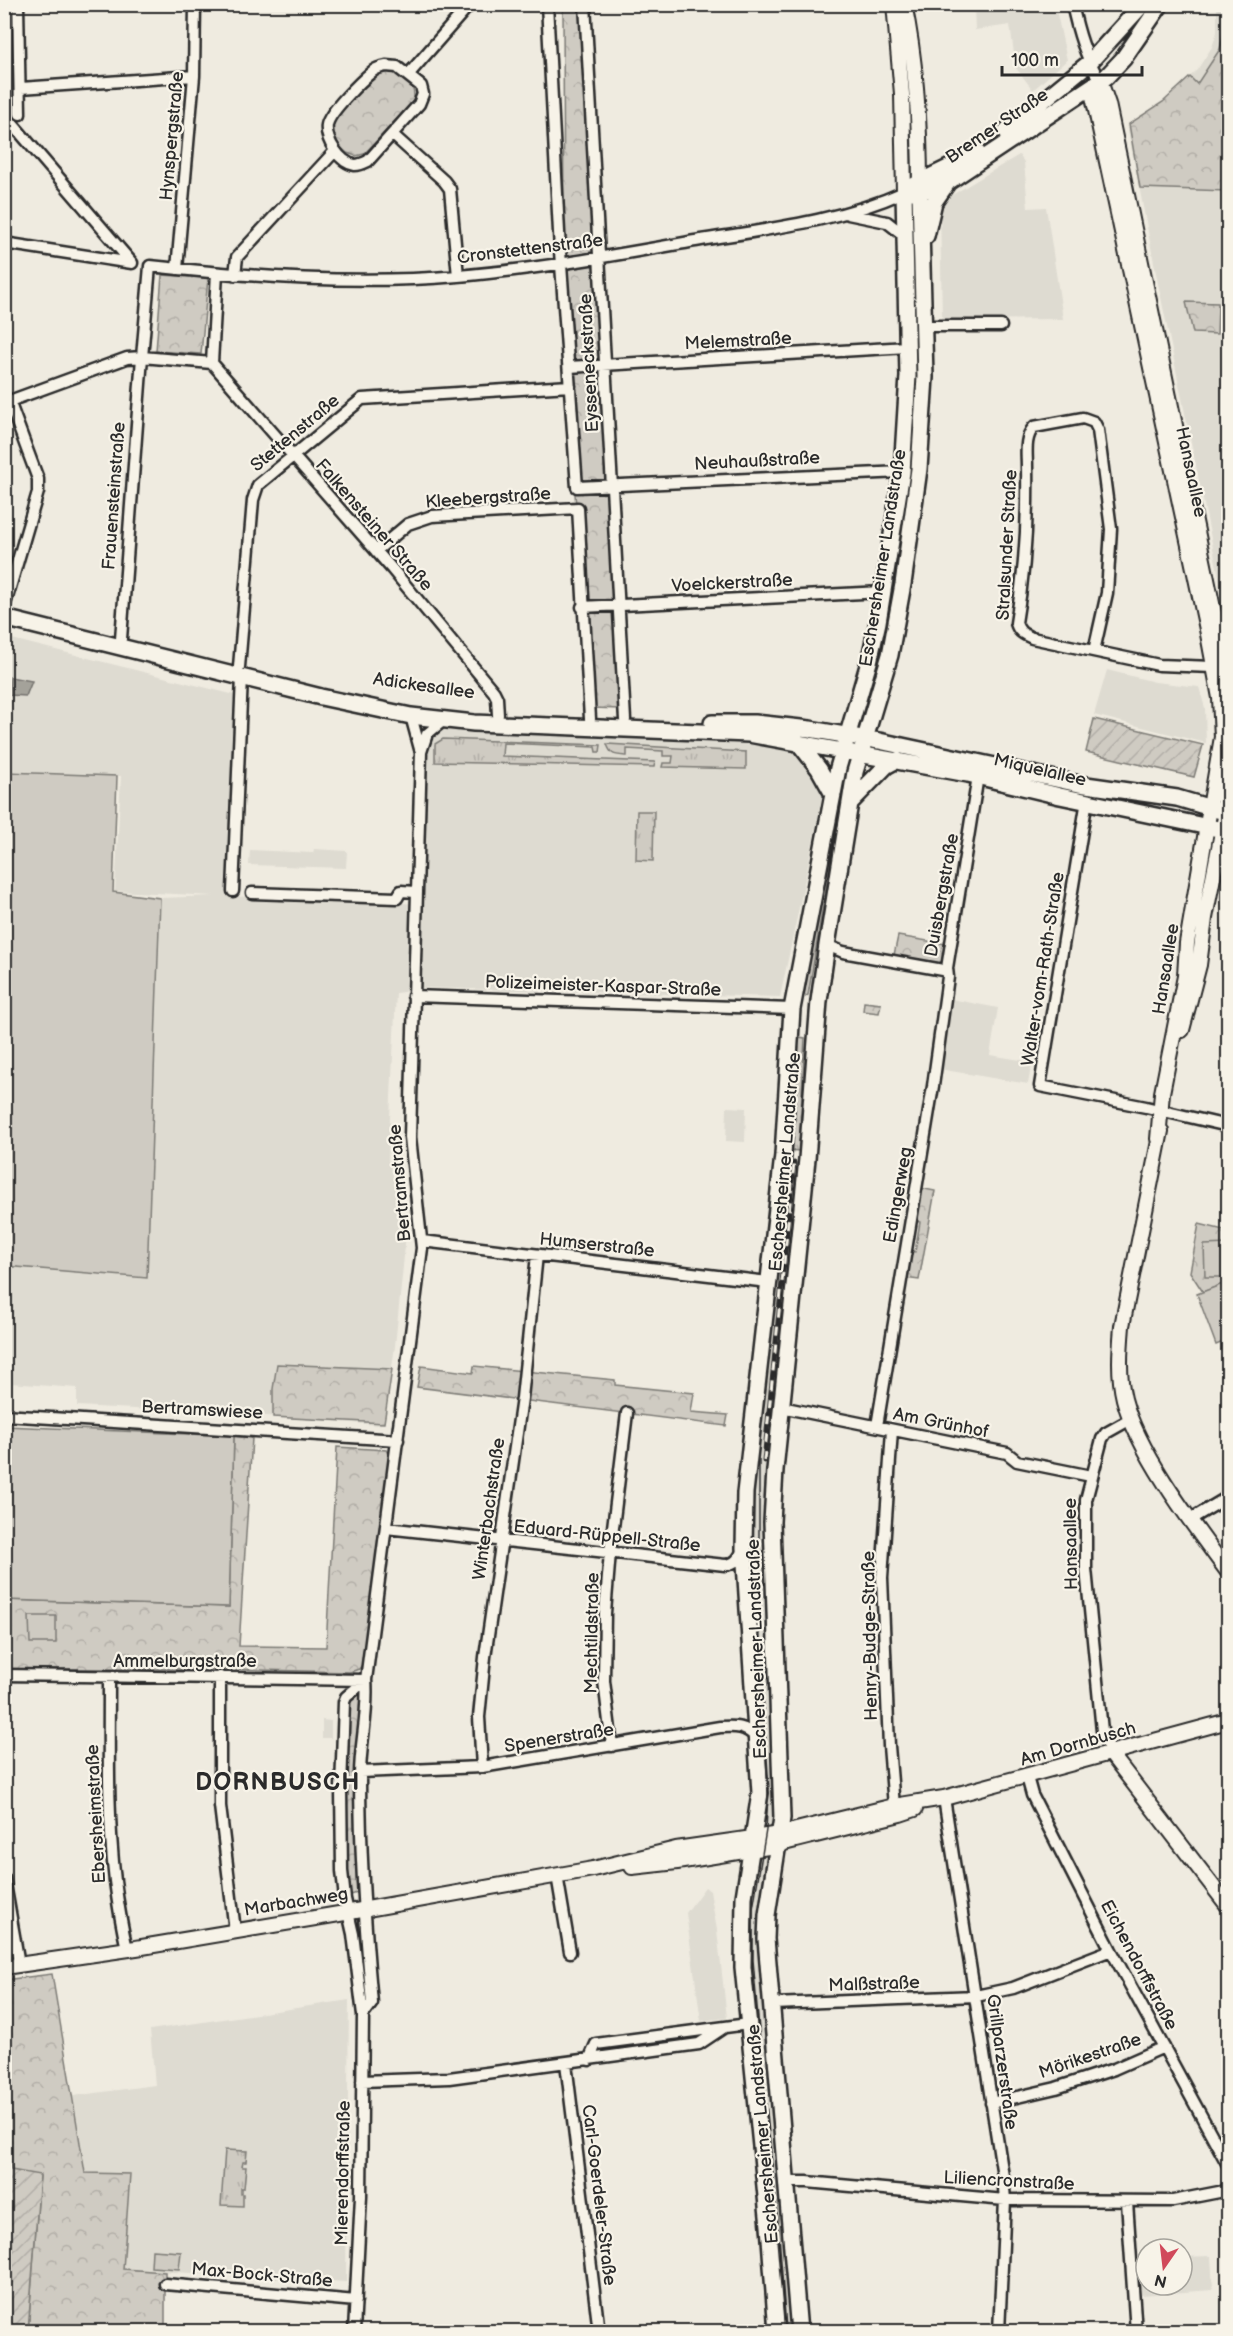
<svg xmlns="http://www.w3.org/2000/svg" width="1233" height="2336" viewBox="0 0 1233 2336" font-family="'Balsamiq Sans',sans-serif">
<style>
.built{fill:#dedbd1}
.grass{fill:url(#grass-tufts);stroke:#7d7b76;stroke-width:1.5}
.park{fill:url(#park-crowns);stroke:#7d7b76;stroke-width:1.5}
.garden{fill:url(#garden-furrows);stroke:#7d7b76;stroke-width:1.5}
.pitch{fill:#cfcbc2;stroke:#7d7b76;stroke-width:1.5}
.water{fill:#a4a29a;stroke:#74726e;stroke-width:1.5}
.lines{fill:none;stroke-linecap:round;stroke-linejoin:round}
.street-casing{stroke:#2b2b2b;stroke-width:15}
.secondary-casing{stroke:#2b2b2b;stroke-width:18}
.primary-casing{stroke:#2b2b2b;stroke-width:20}
.street{stroke:#f7f3e8;stroke-width:10}
.secondary{stroke:#f7f3e8;stroke-width:14}
.primary{stroke:#f7f3e8;stroke-width:15}
.tram{stroke:#2b2b2b;stroke-width:1.5}
.rail-casing{stroke:#2b2b2b;stroke-width:5}
.rail{stroke:#f7f3e8;stroke-width:3;stroke-dasharray:9;stroke-linecap:butt}
.labels{text-anchor:middle;dominant-baseline:central;stroke-width:4.5;stroke-linejoin:round;paint-order:stroke}
.street-label{font-size:18px;fill:#2b2b2b;stroke:#f7f3e8}
.district-label{font-size:24px;font-weight:bold;letter-spacing:1.5px;fill:#2b2b2b;stroke:#f7f3e8}
</style>
<defs>
<pattern id="grass-tufts" width="24" height="20" patternUnits="userSpaceOnUse" patternTransform="scale(1.5)"><rect width="24" height="20" fill="#cfcbc2"/><path d="M3 7l-1-3M5 7V3M7 7l1-3M15 17l-1-3M17 17v-4M19 17l1-3" fill="none" stroke="#b2aea7"/></pattern>
<pattern id="park-crowns" width="20" height="18" patternUnits="userSpaceOnUse" patternTransform="scale(1.5)"><rect width="20" height="18" fill="#cfcbc2"/><path d="M2 6a3 3 0 1 1 6 0M12 15a3 3 0 1 1 6 0" fill="none" stroke="#b2aea7"/></pattern>
<pattern id="garden-furrows" width="10" height="10" patternUnits="userSpaceOnUse" patternTransform="scale(1.5)"><rect width="10" height="10" fill="#cfcbc2"/><path d="M-1 1l2-2M0 10L10 0M9 11l2-2" fill="none" stroke="#b2aea7"/></pattern>
</defs>
<rect width="100%" height="100%" fill="#efebe0"/>
<filter id="ink" filterUnits="userSpaceOnUse"><feTurbulence type="fractalNoise" baseFrequency=".0167" numOctaves="2"/><feDisplacementMap in="SourceGraphic" scale="12" xChannelSelector="R" yChannelSelector="G"/><feConvolveMatrix kernelMatrix="1 2 1 2 8 2 1 2 1" color-interpolation-filters="sRGB"/></filter>
<g filter="url(#ink)">
<path class="built" d="M 974,5 L 1055,5 L 1067,60 L 1033,90 L 1016,68 L 1010,25 L 975,30 Z
M 1217,5 L 1228,5 L 1228,620 L 1158,283 L 1127,125 L 1163,102 L 1197,70 L 1212,47 L 1217,32 Z
M 1019,155 L 1024,162 L 1028,208 L 1046,207 L 1063,319 L 942,320 L 940,207 L 947,198 Z
M 4,637 L 235,695 L 226,896 L 424,904 L 428,723 L 725,739 L 771,745 L 794,750 L 808,758 L 824,790 L 780,997 L 430,988 L 396,993 L 388,1160 L 405,1213 L 405,1246 L 395,1346 L 384,1423 L 377,1425 L 266,1416 L 77,1406 L 77,1388 L 10,1383 L 8,1402 L 5,1402 L 5,1266 L 147,1278 L 160,898 L 214,896 L 115,891 L 121,776 L 5,772 Z
M 1107,670 L 1155,682 L 1199,687 L 1205,708 L 1206,743 L 1094,715 Z
M 314,849 L 347,851 L 346,868 L 249,865 L 250,850 L 313,853 Z
M 951,999 L 998,1008 L 990,1055 L 1032,1062 L 1028,1084 L 939,1069 Z
M 727,1107 L 746,1108 L 745,1142 L 726,1141 Z
M 788,1162 L 797,1164 L 767,1433 L 766,1477 L 770,1478 L 769,1653 L 777,1793 L 774,1827 L 763,1829 L 766,1792 L 751,1579 L 750,1488 L 754,1488 L 758,1432 Z
M 322,1720 L 331,1721 L 331,1738 L 322,1738 Z
M 755,1855 L 770,1856 L 759,1934 L 760,1960 L 793,2331 L 783,2331 L 749,1957 L 749,1913 Z
M 705,1887 L 710,1891 L 717,1930 L 727,2018 L 701,2021 L 686,1913 Z
M 349,2000 L 346,2282 L 123,2269 L 130,2175 L 85,2173 L 73,2096 L 155,2085 L 150,2030 Z
M 1211,2256 L 1213,2290 L 1141,2295 L 1139,2260 L 1146,2260 L 1146,2285 L 1182,2285 L 1182,2257 Z"/>
<path class="grass" d="M 443,739 L 601,745 L 600,752 L 596,752 L 595,747 L 503,743 L 502,756 L 655,762 L 654,767 L 435,762 L 435,744 Z
M 607,744 L 746,752 L 746,769 L 662,767 L 663,763 L 672,763 L 673,756 L 663,756 L 663,751 L 627,749 L 627,756 C 615,755 611,756 607,744 Z
M 842,776 L 845,776 L 808,995 L 806,996 L 804,994 Z
M 637,811 L 654,811 L 653,861 L 636,860 Z
M 793,1036 L 805,1038 L 799,1151 L 788,1150 Z
M 225,2150 L 247,2151 L 246,2162 L 243,2162 L 242,2167 L 246,2167 L 244,2188 L 241,2188 L 241,2194 L 243,2194 L 243,2206 L 221,2205 Z"/>
<path class="park" d="M 563,5 L 590,5 L 604,248 L 620,709 L 593,708 L 575,494 L 573,373 L 564,261 Z
M 1228,14 L 1228,191 L 1140,188 L 1129,124 L 1163,102 L 1190,77 L 1197,84 L 1220,49 Z
M 386,71 C 402,74 418,84 413,102 L 364,154 L 356,156 L 347,153 L 334,141 L 332,127 L 336,117 L 376,73 Z
M 162,275 L 208,278 L 201,354 L 156,351 Z
M 1186,302 L 1218,303 L 1217,334 L 1193,333 Z
M 898,936 L 946,944 L 944,960 L 939,963 L 894,955 Z
M 864,1002 L 881,1004 L 879,1013 L 863,1011 Z
M 920,1188 L 935,1191 L 919,1280 L 905,1278 L 909,1251 L 915,1252 L 920,1222 L 915,1221 Z
M 1199,1224 L 1228,1231 L 1228,1282 L 1203,1292 L 1190,1272 Z
M 277,1364 L 392,1369 L 384,1423 L 273,1417 L 273,1389 Z
M 421,1366 L 473,1373 L 474,1366 L 615,1380 L 615,1385 L 694,1393 L 691,1412 L 728,1415 L 726,1426 L 417,1387 Z
M 234,1436 L 252,1438 L 239,1646 L 326,1647 L 337,1447 L 387,1450 L 390,1454 L 364,1662 L 359,1669 L 350,1672 L 219,1669 L 5,1669 L 5,1600 L 229,1607 Z
M 357,1692 L 363,1693 L 357,1772 L 357,1893 L 348,1896 L 344,1788 L 347,1700 Z
M 52,1974 L 85,2173 L 130,2174 L 123,2269 L 165,2272 L 165,2331 L 28,2331 L 40,2176 L 11,2171 L 4,2085 L 4,1980 Z"/>
<path class="garden" d="M 1094,719 L 1203,745 L 1194,777 L 1086,752 Z
M 5,2085 L 11,2170 L 40,2175 L 28,2331 L 5,2331 Z"/>
<path class="pitch" d="M 5,772 L 117,776 L 113,892 L 160,898 L 147,1278 L 5,1266 Z
M 1227,1244 L 1228,1277 L 1205,1277 L 1204,1245 Z
M 1228,1282 L 1228,1340 L 1216,1345 L 1197,1294 Z
M 5,1426 L 234,1436 L 229,1607 L 5,1600 Z
M 29,1616 L 56,1616 L 56,1643 L 30,1643 Z
M 152,2250 L 181,2252 L 179,2269 L 151,2267 Z"/>
<path class="water" d="M 10,677 L 32,681 L 26,696 L 9,695 Z"/>
<g class="lines">
<defs>
<path id="street" d="M 18,4 L 20,114
M 547,4 L 560,251 L 577,487 L 902,472
M 585,4 L 625,720
M 1072,4 C 1078,32 1085,56 1100,81
M 386,66 L 397,67 L 421,86 L 423,94 L 419,104 L 368,161 C 364,163 360,165 355,165 C 340,163 325,140 327,125 C 329,112 362,80 373,71 C 377,68 381,67 386,66 Z
M 408,75 L 470,4
M 21,88 L 194,76
M 4,114 L 132,263
M 393,135 L 444,181 L 450,189 L 458,276
M 848,214 L 887,222 L 905,236
M 4,243 L 132,263
M 177,269 L 194,76 L 195,4
M 235,275 L 237,257 L 335,151
M 925,326 L 1001,326
M 212,363 L 142,357 L 150,266 C 252,277 356,285 458,276 C 540,269 621,254 701,240 C 769,229 840,221 904,192
M 212,363 L 392,569 L 494,692 L 497,698 L 498,715
M 212,363 L 217,273
M 569,367 L 908,347
M 4,403 L 127,358 L 142,357 L 121,639
M 376,551 L 408,524 L 432,516 L 578,508 L 590,719
M 582,607 L 883,592
M 4,608 L 38,492 L 38,479 L 9,401
M 1094,651 L 1107,593 L 1111,529 L 1098,430 L 1094,422 L 1083,418 L 1034,427 C 1024,438 1027,453 1027,467 C 1028,520 1025,571 1016,623 C 1019,633 1024,634 1032,638 L 1159,665 L 1213,667
M 239,667 L 253,500 L 258,485 L 362,399 L 570,386
M 411,716 L 420,749
M 1087,800 L 1040,1086 L 1146,1107 L 1228,1126
M 233,891 L 242,677
M 252,893 L 397,898 L 401,891 L 416,892
M 827,945 L 843,952 L 943,970 L 947,968 L 978,776
M 413,996 L 792,1009
M 422,1241 L 768,1282
M 781,1407 L 1007,1453 L 1017,1461 L 1091,1476
M 4,1415 L 398,1440
M 877,1426 L 933,1086 L 948,977 L 947,968
M 892,1430 L 882,1578 L 889,1746 L 894,1806
M 1191,1519 L 1228,1497
M 386,1528 L 725,1565 C 736,1564 739,1558 744,1548
M 4,1675 L 366,1680
M 109,1677 C 109,1745 107,1813 115,1881 C 118,1904 122,1927 127,1949
M 220,1677 L 220,1806 L 235,1931
M 612,1746 L 604,1681 L 605,1613 L 610,1552 L 627,1413
M 1111,1754 L 1102,1731 L 1086,1569 L 1086,1500 L 1102,1439 L 1106,1433 L 1131,1419
M 482,1767 L 479,1717 L 485,1657 L 522,1398 L 537,1255
M 360,1772 L 482,1767 L 720,1727 C 737,1726 745,1726 757,1738
M 1027,1777 L 1032,1795 L 1111,1950 L 1228,2165
M 944,1798 L 1003,2176 L 1005,2200 L 999,2332
M 557,1875 L 570,1952
M 4,1878 L 19,1964
M 773,2004 L 976,1996 L 1013,1988 L 1111,1950
M 363,2015 L 372,2003 C 365,1927 360,1852 360,1775 C 360,1743 369,1712 366,1680 L 422,1248 L 410,1137 L 421,752 L 427,734 L 444,720
M 589,2060 L 596,2044 L 748,2024
M 566,2063 L 599,2332
M 362,2081 L 449,2078 L 699,2044 L 723,2028
M 991,2103 L 1056,2088 L 1114,2069 L 1164,2047
M 787,2182 L 807,2182 L 1005,2200 L 1173,2201 L 1224,2191 L 1228,2188
M 1127,2202 L 1136,2332
M 165,2284 L 356,2301
M 354,2332 L 361,2196 L 363,2015 L 353,1934 L 345,1899 L 342,1871 L 341,1789 L 344,1702 L 346,1697 L 366,1680"/>
<path id="secondary" d="M 894,4 L 902,94 L 904,192
M 904,4 C 917,65 920,128 920,189
M 1100,81 L 1108,104 L 1228,680
M 1091,87 L 1208,634 L 1220,698 L 1222,737 L 1187,943 L 1185,976 L 1162,1093 L 1158,1139
M 1182,1030 L 1199,965 L 1205,918 L 1228,802
M 1161,1131 L 1122,1326 C 1120,1350 1118,1375 1124,1399 C 1138,1453 1194,1526 1228,1572
M 1111,1754 L 1228,1906
M 632,1867 L 677,1862 L 768,1847 L 900,1814 L 915,1809
M 4,1967 L 136,1948 L 339,1914 L 593,1869 L 676,1849 L 780,1834 L 894,1806 L 944,1798 L 1228,1721"/>
<path id="primary" d="M 1006,131 L 1089,63 L 1143,4
M 904,192 C 926,176 954,168 977,152
M 910,192 L 920,192 L 948,182 L 1106,77 L 1123,59 L 1161,4
M 926,236 L 934,202 L 948,182
M 4,618 L 321,697 L 411,716 L 474,723 L 749,734 L 968,774 L 1060,796 L 1228,831
M 712,723 L 755,723 L 810,729 L 879,741 L 1079,784 L 1177,798 L 1228,813
M 798,742 L 819,769 L 833,794
M 850,803 L 886,766 L 897,760
M 777,2332 L 769,2226 L 743,1967 L 744,1897 L 760,1793 L 744,1548 L 745,1493 L 783,1155 L 792,1009 L 838,768 L 869,662 L 878,622 L 902,472 L 908,376 L 904,192
M 799,2332 L 766,1939 L 767,1915 L 782,1818 L 772,1522 L 775,1470 L 807,1159 L 819,1001 L 827,945 L 855,772 L 890,655 L 903,584 L 919,469 L 925,377 L 920,192"/>
</defs>
<use href="#street" class="street-casing"/>
<use href="#secondary" class="secondary-casing"/>
<use href="#primary" class="primary-casing"/>
<use href="#street" class="street"/>
<use href="#secondary" class="secondary"/>
<use href="#primary" class="primary"/>
<path class="tram" d="M 759,1460 L 759,1618 L 768,1793 L 766,1830 L 753,1909 L 753,1960 L 785,2332"/>
<defs>
<path id="rail" d="M 764,1461 L 794,1163"/>
</defs>
<use href="#rail" class="rail-casing"/>
<use href="#rail" class="rail"/>
</g>
</g>
<g class="labels">
<g class="street-label">
<text transform="translate(997 126) rotate(-34)">Bremer Straße</text>
<text transform="translate(172 136) rotate(-85)">Hynspergstraße</text>
<text transform="translate(530 249) rotate(-7)">Cronstettenstraße</text>
<text transform="translate(738 341) rotate(-3)">Melemstraße</text>
<text transform="translate(589 363) rotate(-93)">Eysseneckstraße</text>
<text transform="translate(295 433) rotate(-40)">Stettenstraße</text>
<text transform="translate(757 461) rotate(-3)">Neuhaußstraße</text>
<text transform="translate(1191 472) rotate(78)">Hansaallee</text>
<text transform="translate(114 496) rotate(-86)">Frauensteinstraße</text>
<text transform="translate(488 498) rotate(-4)">Kleebergstraße</text>
<text transform="translate(374 525) rotate(49)">Falkensteiner Straße</text>
<text transform="translate(1007 545) rotate(-87)">Stralsunder Straße</text>
<text transform="translate(883 558) rotate(-81)">Eschersheimer Landstraße</text>
<text transform="translate(732 583) rotate(-3)">Voelckerstraße</text>
<text transform="translate(424 686) rotate(8)">Adickesallee</text>
<text transform="translate(1040 770) rotate(13)">Miquelallee</text>
<text transform="translate(942 895) rotate(-80)">Duisbergstraße</text>
<text transform="translate(1043 969) rotate(-81)">Walter-vom-Rath-Straße</text>
<text transform="translate(1166 969) rotate(-81)">Hansaallee</text>
<text transform="translate(603 986) rotate(2)">Polizeimeister-Kaspar-Straße</text>
<text transform="translate(785 1162) rotate(-85)">Eschersheimer Landstraße</text>
<text transform="translate(400 1183) rotate(-95)">Bertramstraße</text>
<text transform="translate(898 1195) rotate(-80)">Edingerweg</text>
<text transform="translate(597 1245) rotate(6)">Humserstraße</text>
<text transform="translate(202 1410) rotate(3)">Bertramswiese</text>
<text transform="translate(941 1423) rotate(11)">Am Grünhof</text>
<text transform="translate(489 1509) rotate(-82)">Winterbachstraße</text>
<text transform="translate(607 1536) rotate(6)">Eduard-Rüppell-Straße</text>
<text transform="translate(1071 1544) rotate(-91)">Hansaallee</text>
<text transform="translate(592 1633) rotate(-89)">Mechtildstraße</text>
<text transform="translate(870 1636) rotate(-91)">Henry-Budge-Straße</text>
<text transform="translate(757 1649) rotate(-92)">Eschersheimer Landstraße</text>
<text x="185" y="1661">Ammelburgstraße</text>
<text transform="translate(559 1738) rotate(-9)">Spenerstraße</text>
<text transform="translate(1078 1744) rotate(-16)">Am Dornbusch</text>
<text transform="translate(96 1814) rotate(-93)">Ebersheimstraße</text>
<text transform="translate(296 1902) rotate(-9)">Marbachweg</text>
<text transform="translate(1139 1965) rotate(62)">Eichendorffstraße</text>
<text transform="translate(874 1984) rotate(-2)">Malßstraße</text>
<text transform="translate(1090 2056) rotate(-19)">Mörikestraße</text>
<text transform="translate(1002 2062) rotate(82)">Grillparzerstraße</text>
<text transform="translate(763 2134) rotate(-95)">Eschersheimer Landstraße</text>
<text transform="translate(343 2173) rotate(-89)">Mierendorffstraße</text>
<text transform="translate(1009 2181) rotate(3)">Liliencronstraße</text>
<text transform="translate(599 2195) rotate(83)">Carl-Goerdeler-Straße</text>
<text transform="translate(262 2275) rotate(5)">Max-Bock-Straße</text>
</g>
<g class="district-label">
<text x="278" y="1782">DORNBUSCH</text>
</g>
</g>
<rect width="1233" height="2336" fill="none" stroke="#f7f3e8" stroke-width="24"/>
<rect x="12" y="12" width="1209" height="2312" fill="none" stroke="#2b2b2b" stroke-width="2" filter="url(#ink)"/>
<g transform="translate(1164 2267) rotate(194)"><circle r="28" fill="#f7f3e8" stroke="#a5a39c" stroke-width="1.5"/>
<path d="M0-4.5L10 22L0 15L-10 22Z" fill="#d1495b"/>
<text y="-9" font-size="16" font-weight="bold" text-anchor="middle" fill="#2b2b2b">N</text>
</g>
<path d="M1002 66v9h140v-9" fill="none" stroke="#2b2b2b" stroke-width="3"/>
<text x="1011" y="66" font-size="18" fill="#2b2b2b" stroke="#f7f3e8" stroke-width="4.5" paint-order="stroke">100 m</text>
</svg>
